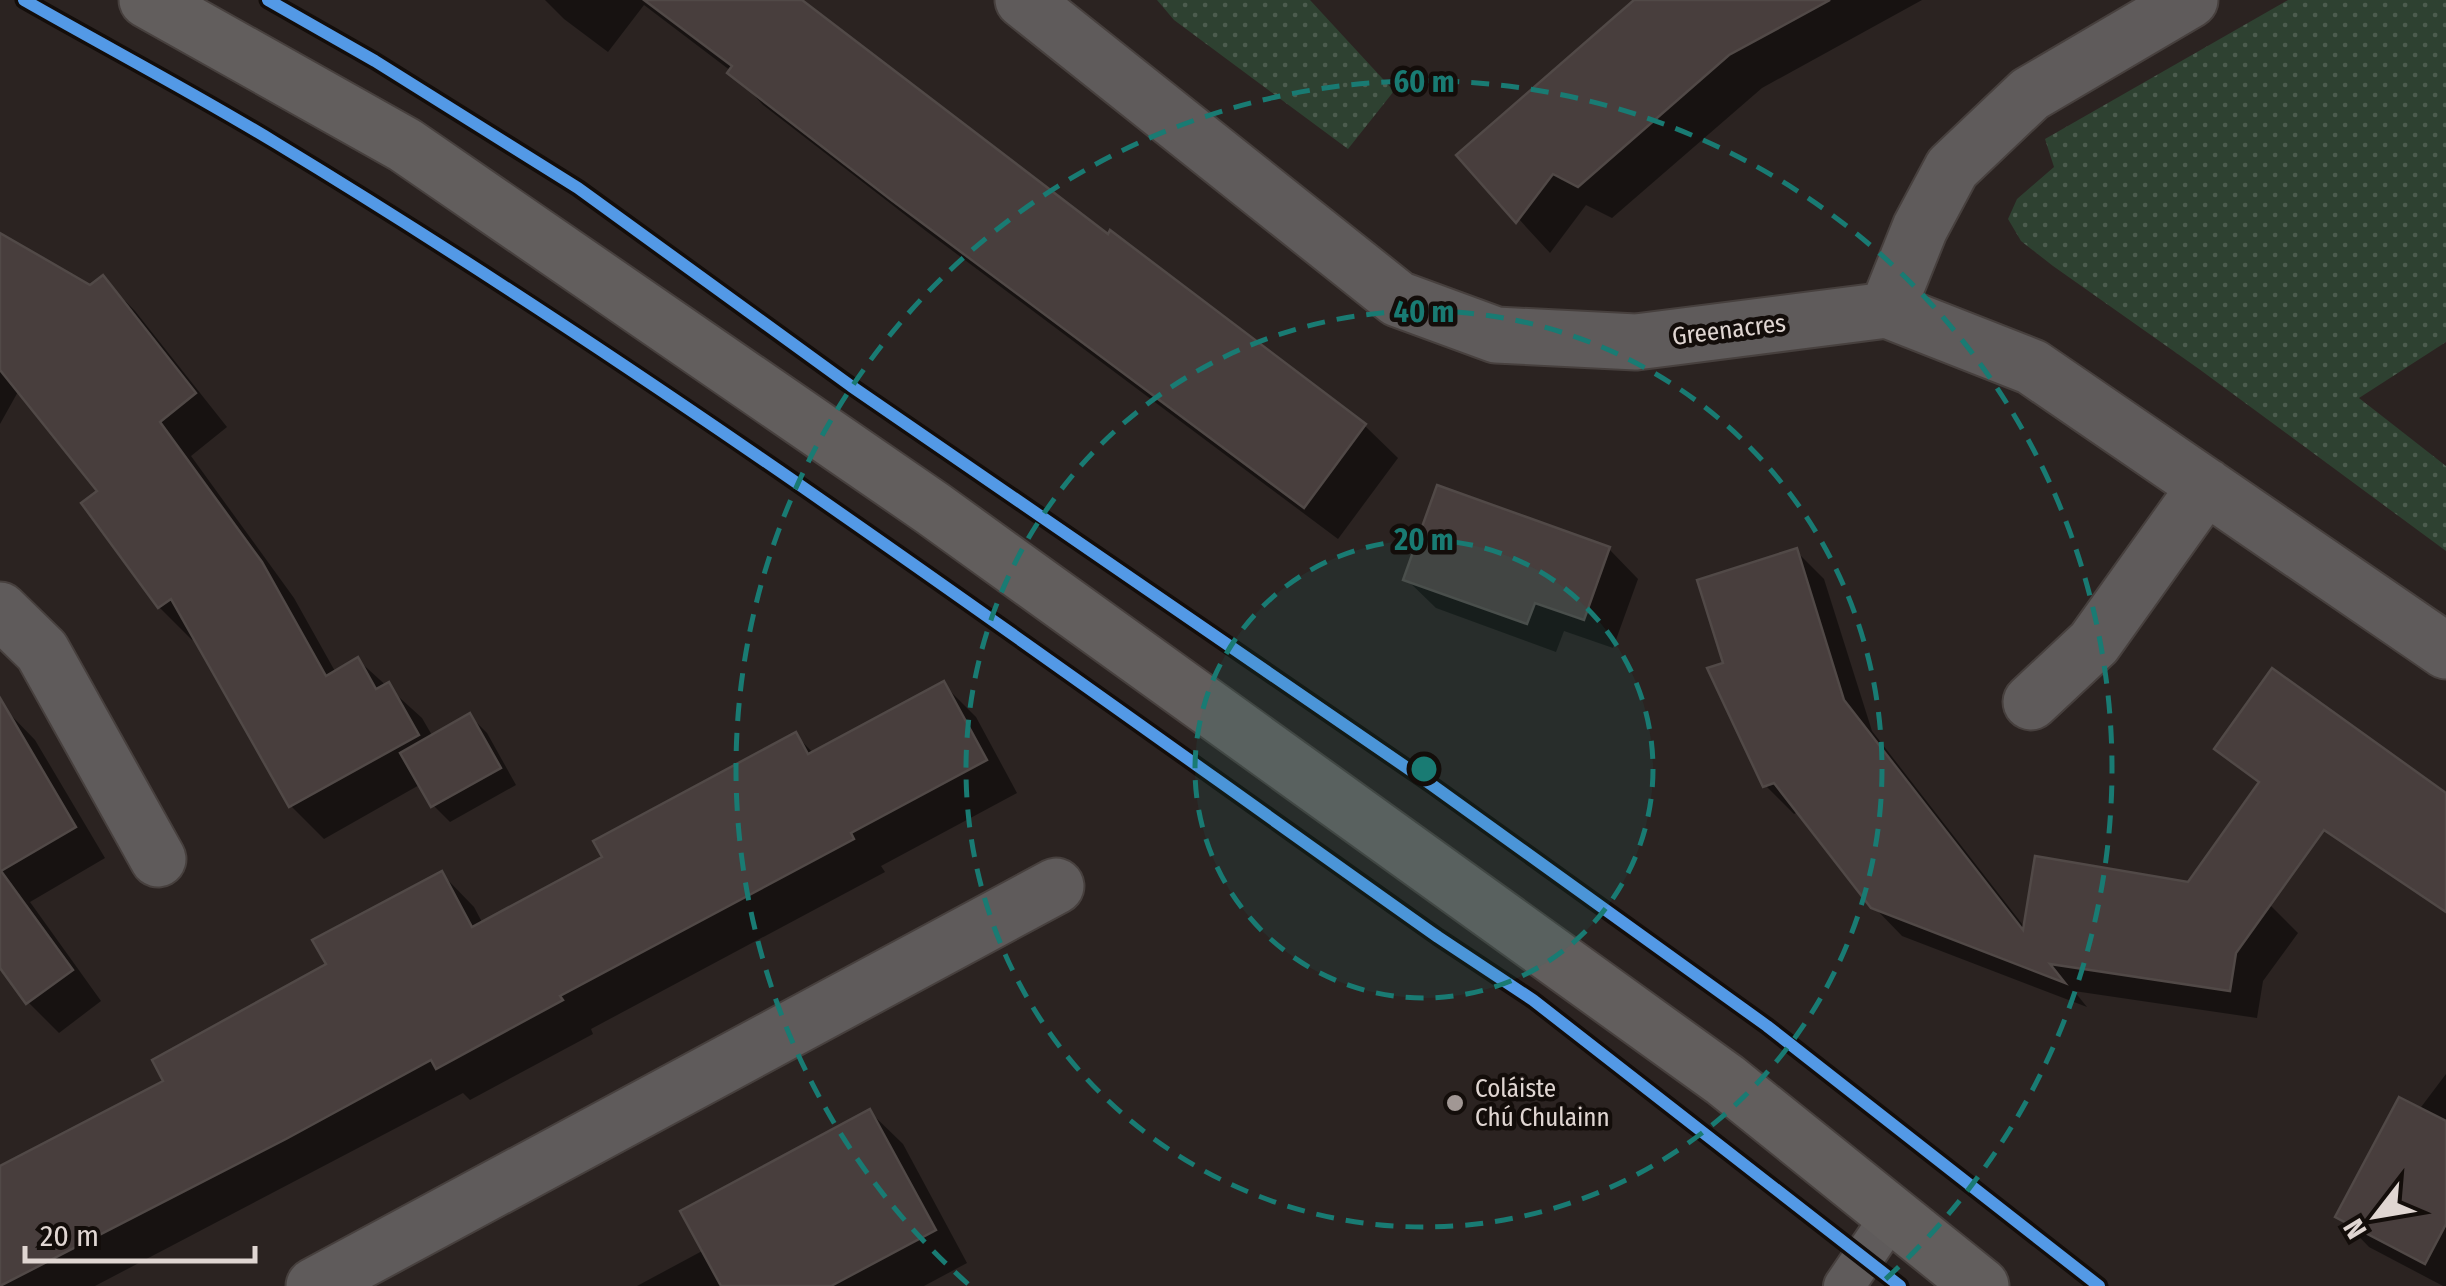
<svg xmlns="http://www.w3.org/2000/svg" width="2446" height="1286" viewBox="0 0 2446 1286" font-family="'Fira Sans Condensed',sans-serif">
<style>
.grass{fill:url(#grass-dots)}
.shadow{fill:#0007}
.building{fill:#483e3d;stroke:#514947;stroke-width:2.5}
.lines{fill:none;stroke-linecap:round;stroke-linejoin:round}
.lane-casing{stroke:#47403e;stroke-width:44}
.street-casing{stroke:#47403e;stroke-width:59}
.secondary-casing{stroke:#47403e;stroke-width:59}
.lane{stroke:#5f5b5b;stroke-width:40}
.street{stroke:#5f5b5b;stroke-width:55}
.secondary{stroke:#625e5d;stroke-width:55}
.cycleway-casing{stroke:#130d0a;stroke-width:19}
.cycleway{stroke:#5399e6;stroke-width:12}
.ring{fill:none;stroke:#197b73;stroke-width:5;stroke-dasharray:18 12}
.poi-dot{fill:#a19794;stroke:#130d0a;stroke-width:4}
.labels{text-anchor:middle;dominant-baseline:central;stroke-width:9;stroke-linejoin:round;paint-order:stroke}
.street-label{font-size:25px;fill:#e0d6d2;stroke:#130d0a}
.poi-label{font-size:25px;fill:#e0d6d2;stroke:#130d0a;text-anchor:start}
.centre{fill:#197b73;stroke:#130d0a;stroke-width:5}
.ring-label{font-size:30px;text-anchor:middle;font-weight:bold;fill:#197b73;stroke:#130d0a;stroke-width:9;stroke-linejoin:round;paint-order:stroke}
</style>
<defs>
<pattern id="grass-dots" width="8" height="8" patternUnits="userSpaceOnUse" patternTransform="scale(2.5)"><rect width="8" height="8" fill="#2e4131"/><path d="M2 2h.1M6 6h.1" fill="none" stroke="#4c5c4e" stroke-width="1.8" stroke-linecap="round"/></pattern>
</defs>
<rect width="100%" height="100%" fill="#2b2321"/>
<path class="grass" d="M 1157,0 L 1310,0 L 1394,91 L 1348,149 L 1174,20 Z
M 2288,0 L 2446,0 L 2446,342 L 2359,398 L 2446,466 L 2446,551 L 2199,369 L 2053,266 L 2021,241 L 2008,219 L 2017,199 L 2054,167 L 2045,139 Z"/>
<path class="shadow" d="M 545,0 L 797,0 L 1109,237 L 1111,234 L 1365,426 L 1398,458 L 1338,539 L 926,231 L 763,105 L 731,71 L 644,5 L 608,52 L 564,19 Z
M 1637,0 L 1922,0 L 1762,88 L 1612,218 L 1586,205 L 1550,253 L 1460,155 Z
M 0,236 L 91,288 L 103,278 L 135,311 L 227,427 L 191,456 L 294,598 L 336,673 L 358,660 L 422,718 L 433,737 L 470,716 L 487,733 L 516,785 L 450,822 L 433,805 L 421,784 L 324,839 L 291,806 L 196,637 L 192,640 L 159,607 L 100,492 L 19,390 L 0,424 Z
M 1609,549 L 1638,579 L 1613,648 L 1564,631 L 1556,652 L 1436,608 L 1406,579 Z
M 1796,551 L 1824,579 L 1872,731 L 2026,929 L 2270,905 L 2298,933 L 2263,981 L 2257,1018 L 2074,991 L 2087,1007 L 1902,936 L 1873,906 L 1800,811 L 1794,814 L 1766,786 L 1726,664 Z
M 943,684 L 976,717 L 1017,793 L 881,866 L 885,872 L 591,1029 L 593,1034 L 470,1100 L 463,1093 L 95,1286 L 0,1286 L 0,1171 L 167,1082 L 329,965 L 442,874 L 474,907 L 483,924 L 606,858 L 796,735 L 814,754 Z
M 5,709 L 35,740 L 105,858 L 30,902 L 101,1001 L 59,1033 L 28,1002 L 0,963 L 0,712 Z
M 2446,1074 L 2446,1286 L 2443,1286 L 2369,1247 L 2339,1216 Z
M 870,1112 L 903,1144 L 967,1263 L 924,1286 L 637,1286 L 704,1250 Z"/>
<path class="building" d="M 644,0 L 802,0 L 1108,234 L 1110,230 L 1366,424 L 1304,508 L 890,199 L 727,73 L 732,66 Z
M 1634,0 L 1830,0 L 1729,55 L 1578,187 L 1553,174 L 1516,223 L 1456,155 Z
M 0,233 L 90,285 L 103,275 L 196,393 L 160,422 L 262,562 L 326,676 L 358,657 L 376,689 L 389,682 L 419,735 L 289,807 L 171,599 L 158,608 L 81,503 L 97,491 L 0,370 Z
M 1437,485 L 1610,547 L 1584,620 L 1535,603 L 1527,624 L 1403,580 Z
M 1797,548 L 1844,700 L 2023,930 L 2035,856 L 2188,882 L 2259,782 L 2214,749 L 2272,668 L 2446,793 L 2446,912 L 2324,830 L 2236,953 L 2230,991 L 2050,964 L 2065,983 L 1871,908 L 1774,783 L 1763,787 L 1707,668 L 1723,663 L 1697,580 Z
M 944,681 L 987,760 L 851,833 L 854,839 L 560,996 L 563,1000 L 436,1069 L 431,1060 L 286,1139 L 0,1286 L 0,1166 L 163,1081 L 152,1060 L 326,964 L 312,940 L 442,871 L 472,927 L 602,857 L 593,841 L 796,732 L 808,754 Z
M 0,698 L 76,827 L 1,871 L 73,970 L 26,1004 L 0,968 Z
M 470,713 L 501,768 L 431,807 L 400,753 Z
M 2399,1097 L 2446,1121 L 2446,1224 L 2425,1264 L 2335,1217 Z
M 870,1109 L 936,1230 L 831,1286 L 721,1286 L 680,1211 Z"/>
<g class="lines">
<defs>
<path id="lane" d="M 1844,1286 L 1893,1214"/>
<path id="street" d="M 1023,0 L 1398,299 L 1496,335 L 1636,342 L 1887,310 L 2032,367 L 2446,651
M 1887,310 L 1920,228 L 1952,168 L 2030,94 L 2190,0
M 0,610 L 42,651 L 158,859
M 2031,702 L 2094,643 L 2206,486
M 314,1286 L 1056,886"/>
<path id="secondary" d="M 147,0 L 405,145 L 932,508 L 1725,1080 L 1981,1286"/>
</defs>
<use href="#lane" class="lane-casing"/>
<use href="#street" class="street-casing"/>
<use href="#secondary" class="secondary-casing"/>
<use href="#lane" class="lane"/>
<use href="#street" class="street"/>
<use href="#secondary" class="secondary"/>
<defs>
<path id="cycleway" d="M 24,0 C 108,48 194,93 276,143 C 677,386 1055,666 1438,937 L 1533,1000 L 1900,1286
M 268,0 L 375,61 L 578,188 L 851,386 L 1432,785 L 1767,1026 L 2099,1286"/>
</defs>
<use href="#cycleway" class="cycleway-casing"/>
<use href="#cycleway" class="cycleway"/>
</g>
<circle cx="1424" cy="769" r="229" fill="#197b73" fill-opacity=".12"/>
<g class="ring">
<circle cx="1424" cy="769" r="229"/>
<circle cx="1424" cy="769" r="458"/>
<path d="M968 1284A688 688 0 1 1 1880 1284"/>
</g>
<circle class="poi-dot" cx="1455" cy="1103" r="10"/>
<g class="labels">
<g class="street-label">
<text transform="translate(1729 330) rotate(-7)">Greenacres</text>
</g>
<g class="poi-label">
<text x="1475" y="1089">Coláiste<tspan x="1475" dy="29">Chú Chulainn</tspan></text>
</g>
</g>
<circle cx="1424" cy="769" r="15" class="centre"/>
<g class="ring-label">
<text x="1424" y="92">60 m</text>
<text x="1424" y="322">40 m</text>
<text x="1424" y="550">20 m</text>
</g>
<g transform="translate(2376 1216) rotate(239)" stroke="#130d0a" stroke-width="8" paint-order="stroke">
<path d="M0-8L18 38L0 25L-18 38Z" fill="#e0d6d2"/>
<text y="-15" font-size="28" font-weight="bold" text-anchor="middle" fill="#e0d6d2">N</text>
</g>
<path d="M25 1246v15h230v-15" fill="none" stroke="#e0d6d2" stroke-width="5"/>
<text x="40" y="1246" font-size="30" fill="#e0d6d2" stroke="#130d0a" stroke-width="8" paint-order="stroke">20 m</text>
</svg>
